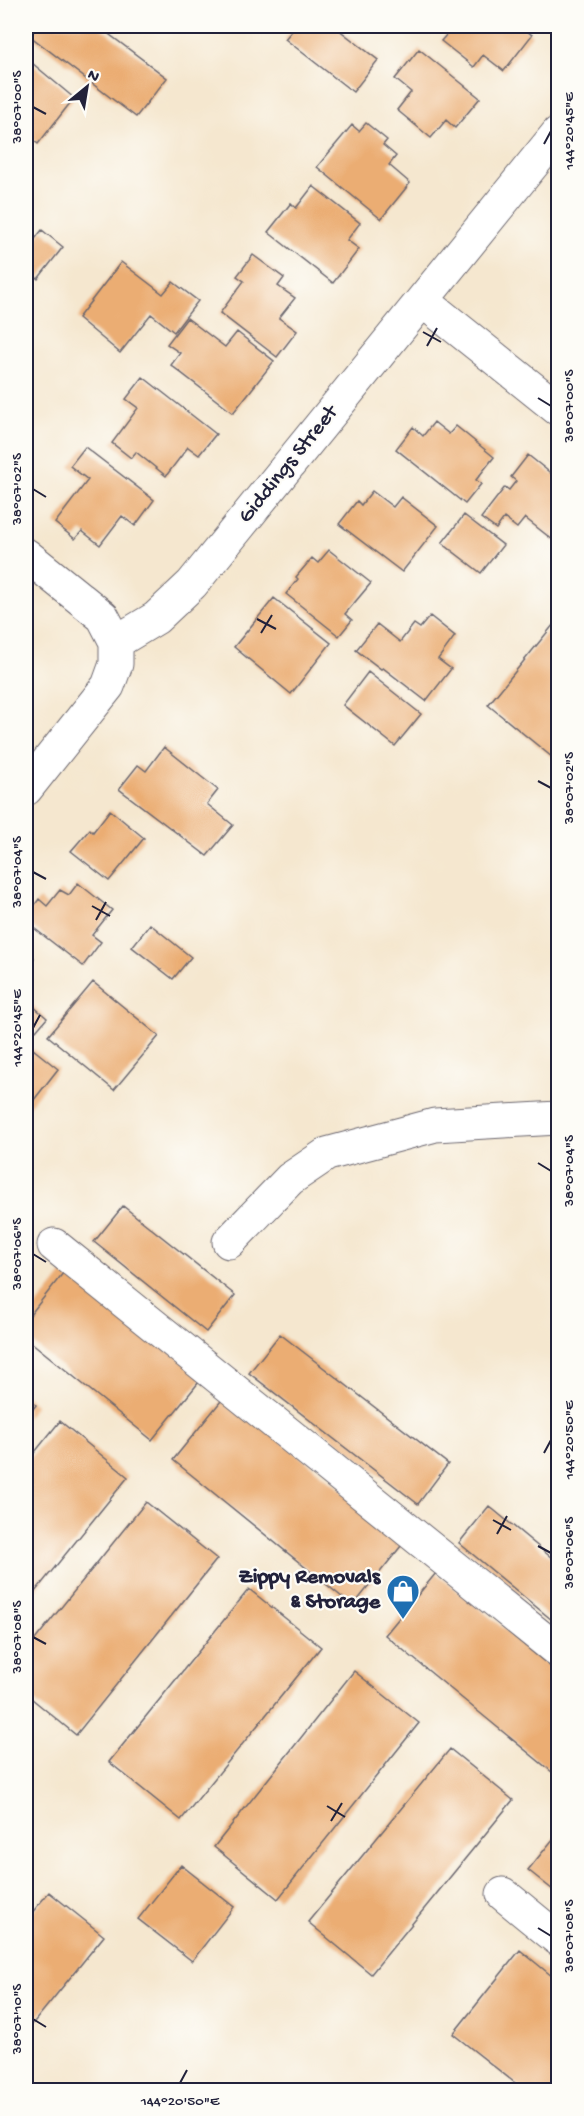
<svg xmlns="http://www.w3.org/2000/svg" width="584" height="2116" viewBox="0 0 584 2116" font-family="'Gochi Hand',sans-serif">
<style>
.building{fill:#ebad73}
.lines{fill:none;stroke-linecap:round;stroke-linejoin:round}
.minor-casing{stroke:#6c676f;stroke-width:35}
.minor{stroke:#fff;stroke-width:33}
.ticks{fill:none;stroke:#22223b;stroke-width:2}
.labels{text-anchor:middle;dominant-baseline:central;stroke-width:4.5;stroke-linejoin:round;paint-order:stroke}
.street-label{font-size:22px;fill:#22223b;stroke:#fdfcf7}
.poi-label{font-size:22px;font-weight:bold;fill:#22223b;stroke:#fdfcf7;text-anchor:end}
.neatline{fill:none;stroke:#22223b;stroke-width:2}
.ticks-label{font-size:15px;text-anchor:middle;fill:#22223b}
</style>
<rect width="100%" height="100%" fill="#fdfcf7"/>
<filter id="ink" filterUnits="userSpaceOnUse"><feTurbulence type="fractalNoise" baseFrequency=".0167" numOctaves="2"/><feDisplacementMap in="SourceGraphic" scale="12" xChannelSelector="R" yChannelSelector="G"/><feConvolveMatrix kernelMatrix="1 2 1 2 8 2 1 2 1" color-interpolation-filters="sRGB"/></filter>
<filter id="wash" filterUnits="userSpaceOnUse"><feTurbulence type="fractalNoise" baseFrequency=".008" numOctaves="4" result="noise"/><feDisplacementMap in="SourceGraphic" scale="24" xChannelSelector="R" yChannelSelector="G"/><feGaussianBlur stdDeviation="1.35" result="paint"/><feColorMatrix in="noise" values="0 0 0 0 0 0 0 0 0 0 0 0 0 0 0 0 0 1.4 0 .05"/><feComposite in="paint" operator="in"/></filter>
<g filter="url(#wash)">
<rect width="100%" height="100%" fill="#f5e7cf"/>
<g id="blocks">
<path class="building" d="M 38,26 L 98,26 L 167,78 L 136,117 L 30,36 Z
M 296,26 L 334,26 L 378,60 L 353,92 L 285,39 Z
M 454,26 L 520,26 L 532,35 L 504,71 L 483,55 L 474,67 L 441,41 Z
M 419,49 L 480,98 L 455,128 L 446,120 L 431,138 L 397,110 L 411,92 L 395,79 Z
M 26,58 L 74,98 L 38,144 L 26,134 Z
M 366,123 L 387,140 L 383,145 L 396,156 L 389,165 L 410,183 L 381,219 L 317,167 L 352,125 L 359,131 Z
M 313,186 L 360,223 L 347,240 L 359,249 L 333,283 L 268,232 L 291,203 L 296,208 Z
M 42,230 L 63,247 L 38,279 L 26,269 L 26,248 L 27,249 Z
M 253,255 L 284,278 L 278,286 L 295,298 L 279,318 L 297,331 L 277,357 L 220,313 L 244,281 L 237,276 Z
M 121,262 L 163,294 L 173,282 L 198,301 L 174,332 L 151,314 L 120,353 L 78,318 Z
M 187,318 L 225,347 L 237,332 L 274,361 L 233,413 L 171,365 L 180,353 L 167,344 Z
M 143,377 L 216,434 L 199,455 L 188,447 L 166,476 L 136,452 L 131,458 L 112,443 L 138,408 L 126,399 Z
M 434,422 L 449,434 L 456,426 L 494,457 L 476,480 L 481,484 L 465,504 L 396,449 L 413,427 L 423,436 Z
M 85,447 L 154,500 L 135,526 L 122,516 L 100,545 L 82,531 L 75,539 L 55,523 L 88,480 L 70,466 Z
M 528,455 L 553,475 L 556,471 L 558,473 L 558,544 L 525,518 L 517,528 L 504,518 L 496,529 L 481,518 L 505,487 L 509,490 L 516,481 L 511,477 Z
M 372,491 L 393,507 L 401,497 L 438,526 L 402,572 L 339,524 L 357,501 L 361,505 Z
M 464,515 L 503,545 L 481,573 L 442,543 Z
M 329,550 L 371,583 L 345,614 L 352,620 L 339,636 L 286,594 L 298,579 L 296,577 L 312,558 L 318,563 Z
M 274,598 L 331,643 L 291,694 L 234,647 Z
M 430,616 L 455,636 L 438,659 L 451,669 L 426,701 L 383,668 L 381,669 L 356,650 L 377,624 L 400,642 L 414,624 L 420,628 Z
M 558,619 L 558,762 L 488,705 Z
M 368,672 L 421,714 L 395,746 L 343,705 Z
M 164,747 L 218,790 L 207,804 L 233,825 L 207,856 L 119,789 L 138,765 L 146,771 Z
M 110,810 L 144,838 L 109,881 L 71,851 L 90,829 L 93,832 Z
M 78,883 L 112,910 L 92,935 L 101,942 L 83,966 L 26,922 L 26,917 L 39,899 L 47,906 L 60,890 L 69,895 Z
M 150,924 L 191,957 L 173,979 L 132,947 Z
M 26,952 L 34,958 L 26,969 Z
M 93,982 L 159,1036 L 114,1090 L 48,1036 Z
M 26,1000 L 47,1018 L 36,1031 L 26,1023 Z
M 33,1049 L 58,1069 L 26,1110 L 26,1059 Z
M 123,1206 L 235,1295 L 206,1332 L 94,1242 Z
M 67,1268 L 203,1377 L 152,1440 L 26,1338 L 26,1320 Z
M 280,1334 L 448,1464 L 418,1504 L 249,1373 Z
M 26,1395 L 36,1405 L 26,1418 Z
M 225,1396 L 405,1541 L 353,1606 L 173,1460 Z
M 60,1421 L 128,1477 L 26,1603 L 26,1463 Z
M 146,1502 L 217,1559 L 76,1735 L 26,1694 L 26,1651 Z
M 489,1506 L 558,1563 L 558,1625 L 459,1543 Z
M 436,1573 L 558,1673 L 558,1777 L 385,1635 Z
M 249,1589 L 321,1647 L 181,1820 L 109,1762 Z
M 354,1671 L 419,1723 L 278,1899 L 214,1847 Z
M 450,1749 L 513,1800 L 371,1974 L 308,1922 Z
M 558,1833 L 558,1894 L 528,1870 Z
M 181,1865 L 234,1907 L 192,1961 L 138,1919 Z
M 49,1892 L 104,1936 L 26,2032 L 26,1920 Z
M 520,1950 L 558,1981 L 558,2090 L 524,2090 L 453,2034 Z"/>
</g>
</g>
<g filter="url(#ink)">
<use href="#blocks" fill-opacity="0" stroke="#6c676f" stroke-width="1.5"/>
<g class="lines">
<defs>
<path id="minor" d="M 423,301 L 558,409
M 26,555 L 103,617 L 116,642
M 26,789 L 108,686 L 116,664 L 116,642 L 156,618 L 192,584 L 558,133
M 229,1242 L 290,1179 L 327,1154 L 435,1125 L 558,1118
M 54,1245 L 558,1651
M 503,1894 L 558,1939"/>
</defs>
<use href="#minor" class="minor-casing"/>
<use href="#minor" class="minor"/>
</g>
</g>
<path class="ticks" d="M 33,107 L 46,114M 544,144 L 551,131M 423,332 L 441,342M 427,346 L 437,328M 538,398 L 551,406M 33,489 L 46,497M 257,619 L 276,629M 261,633 L 272,615M 538,781 L 551,788M 33,872 L 46,879M 92,906 L 110,916M 96,920 L 106,902M 33,1028 L 40,1015M 538,1163 L 551,1171M 33,1254 L 46,1262M 544,1453 L 551,1440M 493,1520 L 511,1530M 497,1534 L 507,1516M 538,1546 L 551,1553M 33,1637 L 46,1644M 327,1806 L 345,1817M 331,1821 L 342,1803M 538,1928 L 551,1936M 33,2019 L 46,2027M 180,2083 L 187,2070"/>
<defs>
<symbol id="shop-pin" viewBox="-11 -11 22 30"><path d="M0 17L-7.5 6A9.5 9.5 0 1 1 7.5 6Z" fill="#1f6fb2" stroke="#fdfcf7"/><path d="M-5-2.5h2.3a2.7 3.5 0 0 1 5.4 0H5L5.5 6h-11ZM-1.5-2.5h3a1.5 2.3 0 0 0-3 0Z" fill="#fff"/></symbol>
</defs>
<g fill-rule="evenodd">
<use href="#shop-pin" x="384" y="1572" width="38" height="52"/>
</g>
<g class="labels">
<g class="street-label">
<text transform="translate(289 465) rotate(-51)">Giddings Street</text>
</g>
<g class="poi-label">
<text x="380" y="1578">Zippy Removals<tspan x="380" dy="25">&amp; Storage</tspan></text>
</g>
</g>
<rect width="584" height="2116" fill="none" stroke="#fdfcf7" stroke-width="66"/>
<g transform="translate(87 87) rotate(30)" stroke="#fdfcf7" stroke-width="4.5" paint-order="stroke">
<path d="M0-4.5L10 22L0 15L-10 22Z" fill="#22223b"/>
<text y="-9" font-size="16" font-weight="bold" text-anchor="middle" fill="#22223b">N</text>
</g>
<rect x="33" y="33" width="518" height="2050" class="neatline"/>
<g class="ticks-label">
<text transform="translate(16 107) rotate(-90)" y="5">38°07'00"S</text>
<text transform="translate(568 131) rotate(-90)" y="5">144°20'45"E</text>
<text transform="translate(568 406) rotate(-90)" y="5">38°07'00"S</text>
<text transform="translate(16 489) rotate(-90)" y="5">38°07'02"S</text>
<text transform="translate(568 788) rotate(-90)" y="5">38°07'02"S</text>
<text transform="translate(16 872) rotate(-90)" y="5">38°07'04"S</text>
<text transform="translate(16 1028) rotate(-90)" y="5">144°20'45"E</text>
<text transform="translate(568 1171) rotate(-90)" y="5">38°07'04"S</text>
<text transform="translate(16 1254) rotate(-90)" y="5">38°07'06"S</text>
<text transform="translate(568 1440) rotate(-90)" y="5">144°20'50"E</text>
<text transform="translate(568 1553) rotate(-90)" y="5">38°07'06"S</text>
<text transform="translate(16 1637) rotate(-90)" y="5">38°07'08"S</text>
<text transform="translate(568 1936) rotate(-90)" y="5">38°07'08"S</text>
<text transform="translate(16 2019) rotate(-90)" y="5">38°07'10"S</text>
<text x="180" y="2105">144°20'50"E</text>
</g>
</svg>
